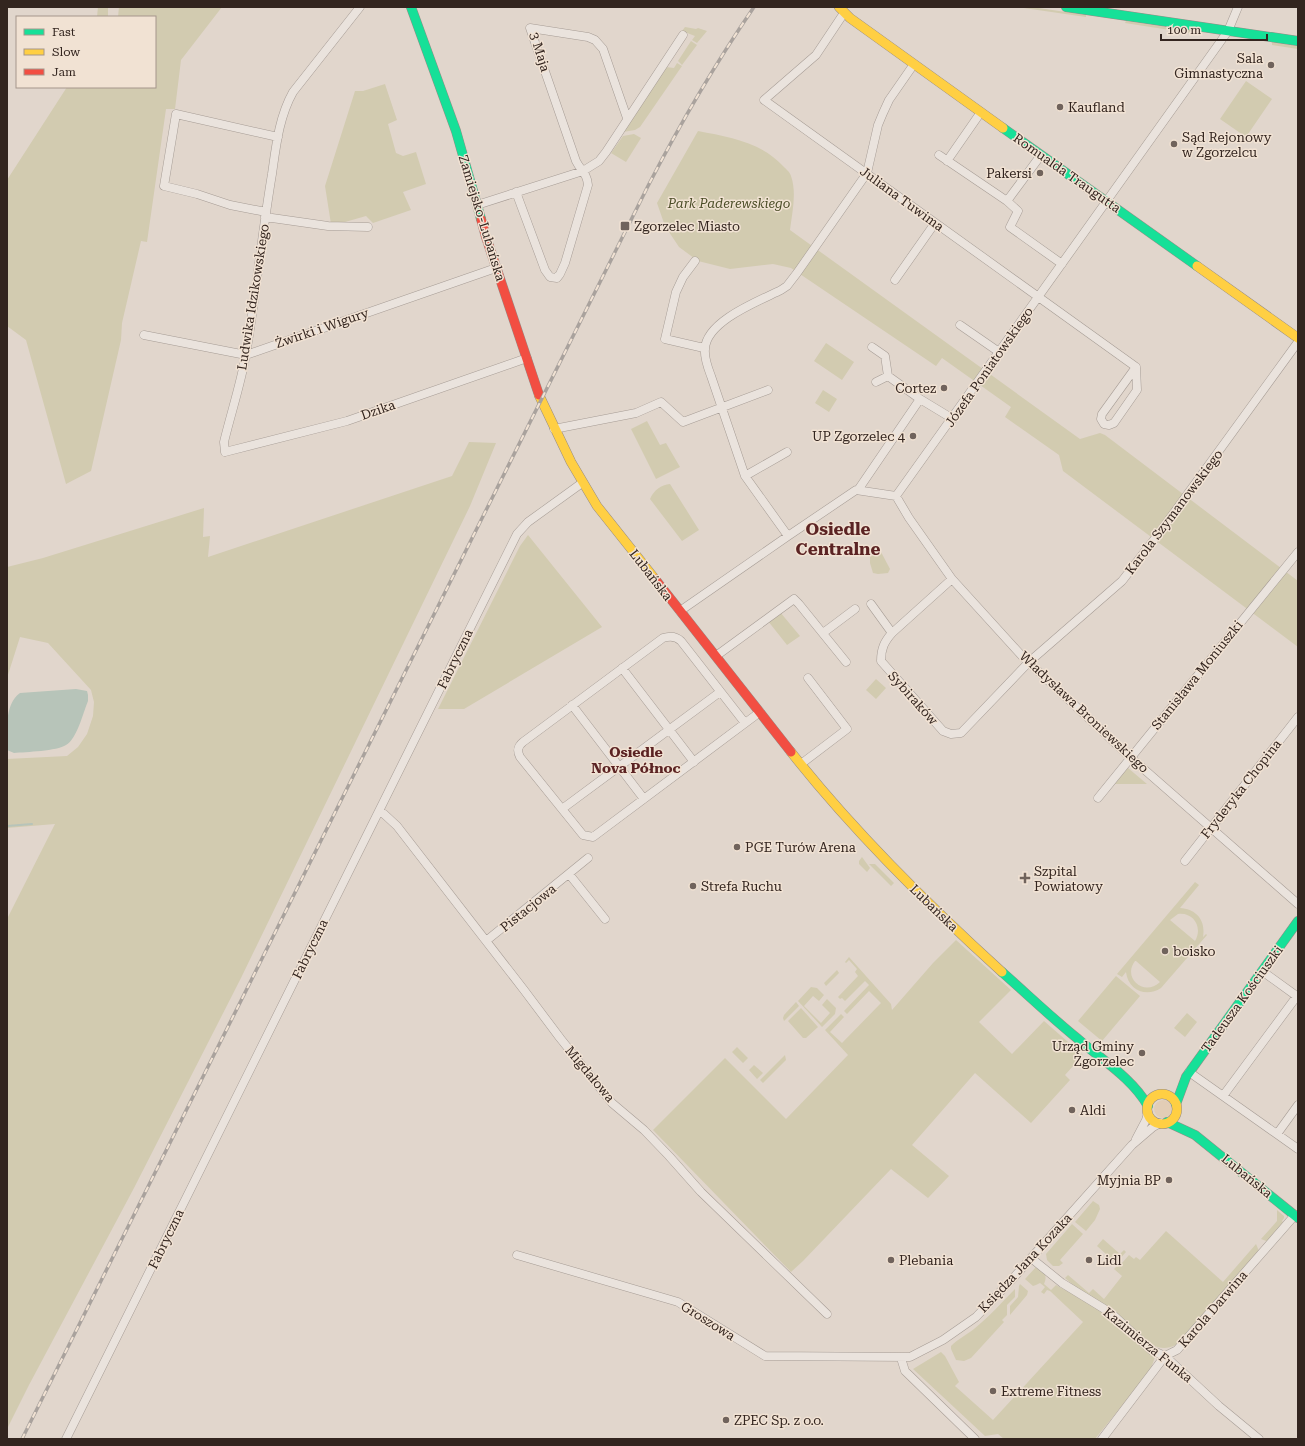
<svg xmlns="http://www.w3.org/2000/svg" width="1305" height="1446" viewBox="0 0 1305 1446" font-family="'Roboto Serif',serif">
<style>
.green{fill:#d2cbb0;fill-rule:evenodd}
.sand{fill:#e2cdb6}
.water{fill:#b7c4b9}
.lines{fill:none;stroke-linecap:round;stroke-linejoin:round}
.stream{stroke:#b7c4b9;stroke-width:2}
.street-casing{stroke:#a69c95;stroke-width:9}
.fast-casing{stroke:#968c86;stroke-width:10}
.slow-casing{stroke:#968c86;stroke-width:10}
.jam-casing{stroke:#968c86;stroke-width:10}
.street{stroke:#eae3dd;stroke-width:8}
.fast{stroke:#16e098;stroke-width:9}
.slow{stroke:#ffcf43;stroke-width:9}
.jam{stroke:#f24e42;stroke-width:9}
.rail-casing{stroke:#a9a29d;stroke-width:3.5}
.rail{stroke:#f1e2d3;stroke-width:2;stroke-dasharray:6;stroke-linecap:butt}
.poi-dot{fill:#70635c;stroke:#f1e2d3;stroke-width:1.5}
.labels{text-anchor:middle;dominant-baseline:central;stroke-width:3;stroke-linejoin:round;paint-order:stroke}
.street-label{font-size:13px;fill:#33251f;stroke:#f1e2d3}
.poi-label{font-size:13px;fill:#33251f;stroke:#f1e2d3;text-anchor:start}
.park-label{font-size:13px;font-style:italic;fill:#4c4e28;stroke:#f1e2d3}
.neighbourhood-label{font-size:14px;font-weight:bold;fill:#5b2323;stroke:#f1e2d3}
.district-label{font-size:17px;font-weight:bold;fill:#5b2323;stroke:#f1e2d3}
</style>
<rect width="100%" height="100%" fill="#e1d6cc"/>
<path class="green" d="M 98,7 L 108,7 L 108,17 L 97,17 Z
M 119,7 L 222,7 L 181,60 L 175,109 L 166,109 L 147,242 L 141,241 L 122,323 L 121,340 L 91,471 L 66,484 L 26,340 L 7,326 L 7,180 L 67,87 L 155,87 L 155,17 L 118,17 Z
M 1017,7 L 1032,7 L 1086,15 L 1086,17 Z
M 1126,21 L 1203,32 L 1202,35 L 1125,23 Z
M 685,27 L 696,29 L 698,28 L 707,31 L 697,43 L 692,40 L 695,36 L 682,31 Z
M 691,41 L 697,45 L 682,65 L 678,61 Z
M 1272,42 L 1298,46 L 1298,49 L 1272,45 Z
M 677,63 L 682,66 L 640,127 L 635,130 L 623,132 L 666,67 L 674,68 Z
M 1246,81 L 1272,99 L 1246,137 L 1220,119 Z
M 385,84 L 397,120 L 388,124 L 396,153 L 403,156 L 416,152 L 426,184 L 403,192 L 411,210 L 373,223 L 366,216 L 338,224 L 331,224 L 325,186 L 355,91 L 363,91 Z
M 698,131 C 729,137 761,142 783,166 C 786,169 790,172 791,176 C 797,193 792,213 790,230 L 1080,439 L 1100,433 L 1105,435 L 1298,581 L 1298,647 L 1063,471 L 1059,455 L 1005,417 L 1011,407 L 942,358 L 936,366 L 791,268 L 773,264 L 730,269 L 698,261 L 679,247 L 665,226 L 657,203 Z
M 634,134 L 641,138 L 626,162 L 611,153 L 623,136 Z
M 826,343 L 854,362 L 842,380 L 814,361 Z
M 823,390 L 837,399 L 829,412 L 815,403 Z
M 647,421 L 660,445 L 666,443 L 680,467 L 656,479 L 631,429 Z
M 469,442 L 496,443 L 470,506 L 241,978 L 134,1188 L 29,1385 L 7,1429 L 7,919 L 55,824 L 7,828 L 7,759 L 67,756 L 78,747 L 87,734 L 93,716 L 94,702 L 91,690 L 48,643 L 20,637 L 7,678 L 7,567 L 43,558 L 204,508 L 203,537 L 210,536 L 208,557 L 452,476 Z
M 670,484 L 699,530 L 682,541 L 650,499 C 654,490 661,485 670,484 Z
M 528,535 L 602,627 L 464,709 L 438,709 L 520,546 Z
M 881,552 L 890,569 L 888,573 L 878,574 L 873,573 L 870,563 L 870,556 Z
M 780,612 L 800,636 L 787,645 L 768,621 Z
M 876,679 L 886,688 L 876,699 L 866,690 Z
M 1128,768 L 1147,784 L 1113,784 Z
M 862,857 L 870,868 L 867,872 L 859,864 L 859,861 Z
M 869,864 L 875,864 L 894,883 L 891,886 Z
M 1195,882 L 1199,885 L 1180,908 C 1196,909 1206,920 1203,937 L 1206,934 L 1207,935 L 1161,988 C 1146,998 1128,990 1126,972 L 1122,977 L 1117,974 ZM 1178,914 C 1194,912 1203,928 1195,941 L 1170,920 ZM 1135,961 L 1136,961 L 1160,982 C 1144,997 1122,978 1135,961 Z
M 956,940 L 1011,990 L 979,1022 L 1012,1054 L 1044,1021 L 1083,1055 L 1065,1075 L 1070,1080 L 1031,1123 L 975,1073 L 912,1145 L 949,1176 L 928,1198 L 891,1169 L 803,1261 L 791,1272 L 653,1130 L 725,1058 L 786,1119 L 848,1055 L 825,1030 L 841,1014 L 844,1017 L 830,1032 L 842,1043 L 881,1003 L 869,991 L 847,1014 L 844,1011 L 869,985 L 865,981 L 845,1001 L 842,998 L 840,999 L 838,997 L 858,976 L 855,972 L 857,969 L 849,960 L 846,963 L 845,962 L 849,957 L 891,1004 L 892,1010 L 933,963 Z
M 837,970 L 839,973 L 826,986 L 824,983 Z
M 1116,976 L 1140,996 L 1102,1041 L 1078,1021 Z
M 811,987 L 817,988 L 824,995 L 819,1001 L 813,996 L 804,1006 L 821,1023 L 830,1013 L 822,1005 L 827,999 L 836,1008 L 835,1014 L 822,1027 L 798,1001 Z
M 796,1002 L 799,1006 L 784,1021 L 783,1018 L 784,1015 Z
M 801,1008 L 818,1027 L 806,1038 L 803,1038 L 788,1021 Z
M 1187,1013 L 1197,1022 L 1185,1037 L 1174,1028 Z
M 737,1047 L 748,1058 L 743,1063 L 732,1052 Z
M 785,1055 L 786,1060 L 763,1083 L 760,1080 Z
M 754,1065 L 763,1073 L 757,1079 L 749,1070 Z
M 1093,1201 L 1099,1205 L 1100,1209 L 1095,1220 L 1086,1231 L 1075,1222 Z
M 1277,1210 L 1284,1216 L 1284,1218 L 1282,1221 L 1285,1224 L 1269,1242 L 1261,1239 L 1277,1221 Z
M 1072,1224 L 1083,1234 L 1060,1260 L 1063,1263 L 1059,1266 L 1053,1266 L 1047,1260 L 1046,1254 Z
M 1166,1231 L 1223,1282 L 1256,1244 L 1259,1251 L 1176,1345 C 1167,1349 1161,1349 1152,1345 L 1113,1310 L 1081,1292 L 1065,1278 L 1068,1275 L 1089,1293 L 1093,1289 L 1104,1299 L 1122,1276 L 1114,1269 L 1121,1262 L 1122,1263 L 1129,1255 L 1134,1259 L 1136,1257 L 1140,1260 Z
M 1103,1239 L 1120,1254 L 1124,1250 L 1126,1252 L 1116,1263 L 1097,1246 Z
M 1036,1267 C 1044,1269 1048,1276 1044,1284 L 1051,1290 L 1056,1285 L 1105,1312 L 1155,1357 L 1150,1371 L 1095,1439 L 1004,1439 L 998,1434 L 985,1436 L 913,1369 L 941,1352 L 945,1356 L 959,1382 L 955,1386 L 993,1420 L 1083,1322 L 1050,1291 L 1047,1290 L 1044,1294 L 1041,1292 L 1045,1287 L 1040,1283 L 1036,1285 L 1033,1286 L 1025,1279 Z
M 1020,1284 L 1028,1291 L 1027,1295 L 1010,1315 L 1010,1306 L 1018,1297 L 1019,1286 Z
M 1015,1289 L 1015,1297 L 1007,1305 L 1007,1315 L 1002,1320 L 1004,1322 L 971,1358 L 964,1361 L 956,1360 L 951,1349 L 951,1346 C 958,1339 966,1335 974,1329 C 989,1317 1002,1302 1015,1289 Z"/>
<path class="sand" d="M1154 1109a9 9 0 1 1 18 0a9 9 0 1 1-18 0Z"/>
<path class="water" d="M 76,689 L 87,691 L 88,695 L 88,701 C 83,713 77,739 66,745 C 57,751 26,752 14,753 L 7,750 C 7,733 4,704 20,693 Z"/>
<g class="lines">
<path class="stream" d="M 7,826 L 32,824"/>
<defs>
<path id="street" d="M 360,7 L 293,92 C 279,117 276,146 272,174 C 262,233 256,294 246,354 C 241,383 231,413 224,442 L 225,452 L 347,421 L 527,358
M 844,13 L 816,55 L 764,100 L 1136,367 L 1102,414 L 1101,419 L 1104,424 L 1109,425 L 1114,423 L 1137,390 L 1136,367
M 939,155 L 1007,201
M 1041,155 L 1007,201 L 1018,211 L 1010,227 L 1062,264
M 947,161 L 981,112
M 516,192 L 545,270 L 550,277 L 557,278 L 560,274 L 565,263 L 588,185 C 587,173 581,171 576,161 L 530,28 L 588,37 L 595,40 L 603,49 L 627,118
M 477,205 L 583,171 L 599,161 L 606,152 L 683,35
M 266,212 L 230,205 L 197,194 L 164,186 L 176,114 L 278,137
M 265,217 L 328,226 L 368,227
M 695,261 L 683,277 L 676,292 L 665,339 L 704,348
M 895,280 L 935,223
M 960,325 L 999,352
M 144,335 L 246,355 L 496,268
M 872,347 L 885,356 L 888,376
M 876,382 L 888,376 L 920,399 L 953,419
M 554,429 L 636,413 L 661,402 L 683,422 L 768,390
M 745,476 L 787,452
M 858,490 L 920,399
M 896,496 L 909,518 L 952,579 L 1022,656 L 1130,757 L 1298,904
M 788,536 L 745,476 L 711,376 C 708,368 704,358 705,349 C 706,321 759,301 781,290 L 787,286 L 797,273 L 867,173 L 878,125 L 883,113 L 889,100 L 914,64
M 952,579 L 892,633 C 884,642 881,649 881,661 L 943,731 L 951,734 L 961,733 L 1029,662 L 1122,581 L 1160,532 L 1298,342
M 871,604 L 892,633
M 680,611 L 788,536 L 856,490 L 896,496 L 1228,31 L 1238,7
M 823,633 L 855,609
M 716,656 L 794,599 L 799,604 L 846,662
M 622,668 L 694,762
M 572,705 L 644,799
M 745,723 L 681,641 C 676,636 669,636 663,638 L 523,742 C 517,747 517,751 520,757 L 583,835 L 593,837 L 760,712
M 801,764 L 847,729 L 808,678
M 1098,798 L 1298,552
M 562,809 L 720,692
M 379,811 L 384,814 L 397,826 L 524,990 L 560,1038 L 612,1103 L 644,1130 L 669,1156 L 701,1192 L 827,1314
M 1185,861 L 1298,717
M 569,874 L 605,919
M 486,941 L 588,858
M 1262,971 L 1298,997
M 1189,1072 L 1298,1149
M 1223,1096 L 1297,996
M 1277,1134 L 1298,1105
M 1136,1139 L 1146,1120 L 1148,1113
M 517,1255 L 678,1302 L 765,1356 L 910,1357 L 943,1340 L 976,1317 L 1015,1276 L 1132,1145 L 1153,1127 L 1160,1123
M 1031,1258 L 1062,1283 L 1111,1313 L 1151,1350 L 1165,1356 L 1219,1406 L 1259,1439
M 901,1358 L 905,1371 L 975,1439
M 66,1439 L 517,534 L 528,522 L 582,483
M 1102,1439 L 1165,1356 L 1177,1350 L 1295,1215"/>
<path id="fast" d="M 411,7 L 456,131 L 481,219
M 1066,7 L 1298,41
M 1003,128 L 1197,266
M 1002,972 C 1027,994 1052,1018 1078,1039 C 1102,1060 1132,1078 1148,1106
M 1176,1104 L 1186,1077 L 1298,921
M 1167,1122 L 1195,1135 L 1298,1218"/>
<path id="slow" d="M 839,7 L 850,18 L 1003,128
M 1197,266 L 1298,338
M 539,395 L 571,462 L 597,506 L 655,579
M 791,752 C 854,832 927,904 1002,972
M1147 1109a15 15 0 1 1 30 0a15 15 0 1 1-30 0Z"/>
<path id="jam" d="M 481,219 L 486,237 L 539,395
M 655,579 L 791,752"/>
</defs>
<use href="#street" class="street-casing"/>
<use href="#fast" class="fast-casing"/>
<use href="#slow" class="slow-casing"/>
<use href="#jam" class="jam-casing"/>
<use href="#street" class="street"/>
<use href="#fast" class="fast"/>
<use href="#slow" class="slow"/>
<use href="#jam" class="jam"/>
<defs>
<path id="rail" d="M 22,1439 L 648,186 C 680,124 715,64 754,7"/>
</defs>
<use href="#rail" class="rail-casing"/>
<use href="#rail" class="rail"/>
</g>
<g class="poi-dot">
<circle cx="1271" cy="65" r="4"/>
<circle cx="1060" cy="107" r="4"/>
<circle cx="1174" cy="144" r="4"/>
<circle cx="1040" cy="173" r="4"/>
<rect x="620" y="221" width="10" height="10" rx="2"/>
<circle cx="944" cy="388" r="4"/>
<circle cx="913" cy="436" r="4"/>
<circle cx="737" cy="847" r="4"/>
<path d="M1023 872h4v4h4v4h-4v4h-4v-4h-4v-4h4z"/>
<circle cx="693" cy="886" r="4"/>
<circle cx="1165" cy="951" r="4"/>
<circle cx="1142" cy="1053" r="4"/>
<circle cx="1072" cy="1110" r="4"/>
<circle cx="1169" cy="1180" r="4"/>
<circle cx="891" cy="1260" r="4"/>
<circle cx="1089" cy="1260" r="4"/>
<circle cx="993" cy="1391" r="4"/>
<circle cx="726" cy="1420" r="4"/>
</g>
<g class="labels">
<g class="street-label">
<text transform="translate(540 52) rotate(73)">3 Maja</text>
<text transform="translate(1067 173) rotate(35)">Romualda Traugutta</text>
<text transform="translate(902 199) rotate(36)">Juliana Tuwima</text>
<text transform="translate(482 218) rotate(73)">Zamiejsko-Lubańska</text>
<text transform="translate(253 297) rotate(-81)">Ludwika Idzikowskiego</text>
<text transform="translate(322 328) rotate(-19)">Żwirki i Wigury</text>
<text transform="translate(989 367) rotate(-55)">Józefa Poniatowskiego</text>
<text transform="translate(378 410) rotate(-19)">Dzika</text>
<text transform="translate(1174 512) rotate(-53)">Karola Szymanowskiego</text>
<text transform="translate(651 575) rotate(52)">Lubańska</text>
<text transform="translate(455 659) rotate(-64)">Fabryczna</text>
<text transform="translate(1197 675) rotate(-51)">Stanisława Moniuszki</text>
<text transform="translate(913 698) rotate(48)">Sybiraków</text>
<text transform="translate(1084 712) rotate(43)">Władysława Broniewskiego</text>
<text transform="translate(1241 789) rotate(-52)">Fryderyka Chopina</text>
<text transform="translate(528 908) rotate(-39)">Pistacjowa</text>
<text transform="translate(934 908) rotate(44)">Lubańska</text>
<text transform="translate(310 949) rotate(-64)">Fabryczna</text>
<text transform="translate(1242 999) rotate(-54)">Tadeusza Kościuszki</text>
<text transform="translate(590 1074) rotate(50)">Migdałowa</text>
<text transform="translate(1247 1176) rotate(39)">Lubańska</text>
<text transform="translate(166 1239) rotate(-64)">Fabryczna</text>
<text transform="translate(1025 1263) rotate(-47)">Księdza Jana Kozaka</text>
<text transform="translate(1213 1309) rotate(-49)">Karola Darwina</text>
<text transform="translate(708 1321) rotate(32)">Groszowa</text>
<text transform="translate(1148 1345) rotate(39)">Kazimierza Funka</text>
</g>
<g class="poi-label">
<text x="1263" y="58" text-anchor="end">Sala<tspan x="1263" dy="15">Gimnastyczna</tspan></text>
<text x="1068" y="107">Kaufland</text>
<text x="1182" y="137">Sąd Rejonowy<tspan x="1182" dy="15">w Zgorzelcu</tspan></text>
<text x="1032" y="173" text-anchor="end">Pakersi</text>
<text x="634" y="226">Zgorzelec Miasto</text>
<text x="936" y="388" text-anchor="end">Cortez</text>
<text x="905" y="436" text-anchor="end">UP Zgorzelec 4</text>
<text x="745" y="847">PGE Turów Arena</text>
<text x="1034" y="871">Szpital<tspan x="1034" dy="15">Powiatowy</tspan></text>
<text x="701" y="886">Strefa Ruchu</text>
<text x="1173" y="951">boisko</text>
<text x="1134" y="1046" text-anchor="end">Urząd Gminy<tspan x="1134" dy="15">Zgorzelec</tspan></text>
<text x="1080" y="1110">Aldi</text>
<text x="1161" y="1180" text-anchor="end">Myjnia BP</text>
<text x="899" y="1260">Plebania</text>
<text x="1097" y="1260">Lidl</text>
<text x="1001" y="1391">Extreme Fitness</text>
<text x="734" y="1420">ZPEC Sp. z o.o.</text>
</g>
<g class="park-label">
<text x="729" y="203">Park Paderewskiego</text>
</g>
<g class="neighbourhood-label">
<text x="636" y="752">Osiedle<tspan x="636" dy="16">Nova Północ</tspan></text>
</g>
<g class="district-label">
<text x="838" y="529">Osiedle<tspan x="838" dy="20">Centralne</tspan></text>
</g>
</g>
<rect width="1305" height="1446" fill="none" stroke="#33251f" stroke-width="16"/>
<rect x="16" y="16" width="140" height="72" fill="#f1e2d3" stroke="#a5968b"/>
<rect x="24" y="29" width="20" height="6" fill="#16e098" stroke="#a5968b"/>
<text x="52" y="36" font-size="12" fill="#33251f">Fast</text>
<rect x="24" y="49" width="20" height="6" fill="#ffcf43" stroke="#a5968b"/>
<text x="52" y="56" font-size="12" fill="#33251f">Slow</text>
<rect x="24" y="69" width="20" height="6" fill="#f24e42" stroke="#a5968b"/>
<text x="52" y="76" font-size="12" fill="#33251f">Jam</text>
<path d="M1161 34v6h106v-6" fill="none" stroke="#33251f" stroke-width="2"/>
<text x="1167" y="34" font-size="12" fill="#33251f" stroke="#f1e2d3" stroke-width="3" paint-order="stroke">100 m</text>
</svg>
